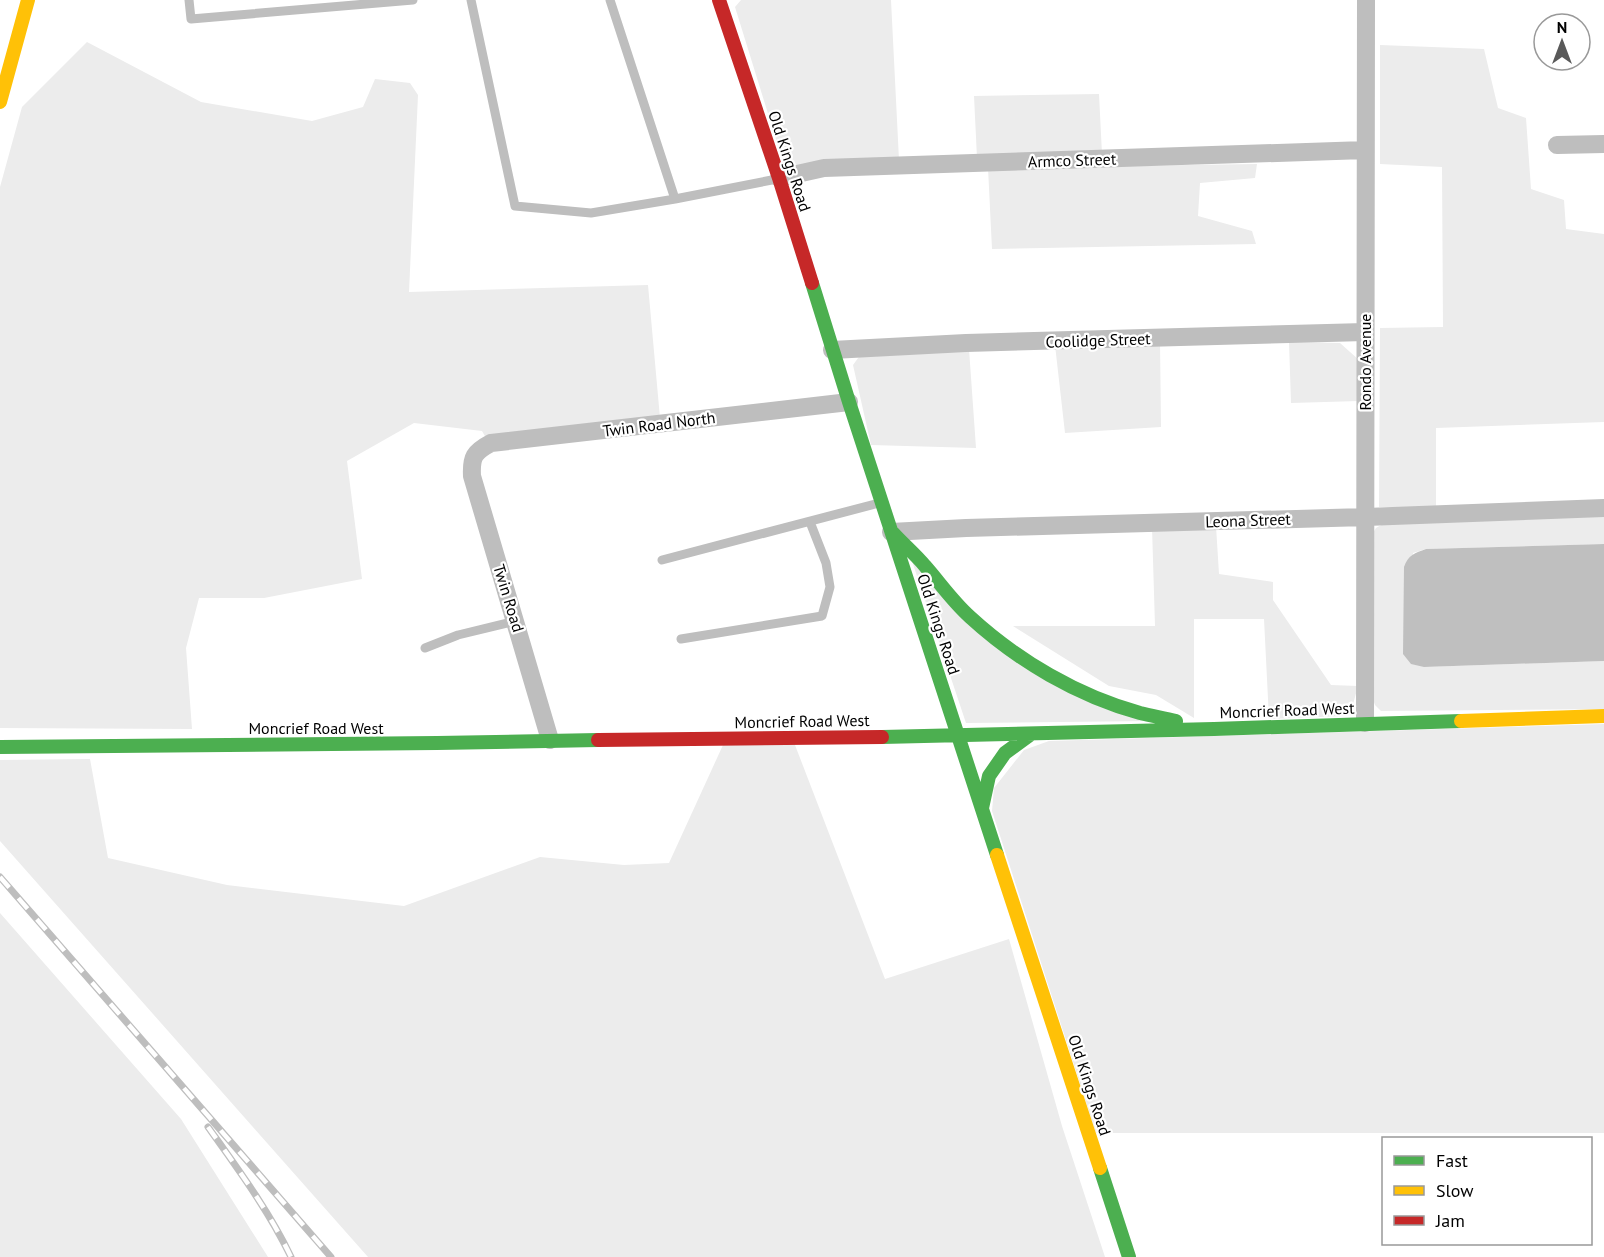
<svg xmlns="http://www.w3.org/2000/svg" width="1604" height="1257" viewBox="0 0 1604 1257" font-family="'PT Sans',sans-serif">
<style>
.green{fill:#ececec}
.water{fill:#bfbfbf}
.lines{fill:none;stroke-linecap:round;stroke-linejoin:round}
.lane{stroke:#bebebe;stroke-width:9}
.street{stroke:#bebebe;stroke-width:18}
.fast{stroke:#4caf50;stroke-width:14}
.slow{stroke:#ffc107;stroke-width:14}
.jam{stroke:#c62828;stroke-width:14}
.rail-casing{stroke:#bebebe;stroke-width:7}
.rail{stroke:#fff;stroke-width:4.5;stroke-dasharray:14;stroke-linecap:butt}
.labels{text-anchor:middle;dominant-baseline:central;stroke-width:4.5;stroke-linejoin:round;paint-order:stroke}
.street-label{font-size:16px;fill:#000;stroke:#fff}
</style>
<rect width="100%" height="100%" fill="#fff"/>
<path class="green" d="M 741,0 L 891,0 L 899,160 L 794,166 L 783,162 L 735,7 Z
M 87,42 L 201,102 L 312,121 L 363,107 L 375,79 L 410,83 L 418,95 L 409,292 L 648,285 L 660,418 L 486,438 L 482,431 L 414,423 L 347,461 L 362,579 L 264,598 L 199,598 L 186,648 L 192,729 L 0,728 L 0,187 L 22,107 Z
M 1380,45 L 1484,49 L 1498,108 L 1526,118 L 1531,189 L 1564,200 L 1566,229 L 1604,234 L 1604,422 L 1436,428 L 1436,508 L 1379,507 L 1380,328 L 1443,327 L 1442,167 L 1380,164 Z
M 1099,94 L 1102,154 L 977,158 L 974,96 Z
M 1257,164 L 1255,178 L 1200,183 L 1198,216 L 1252,231 L 1256,244 L 992,249 L 988,168 Z
M 1160,342 L 1161,427 L 1065,433 L 1055,345 Z
M 1289,342 L 1340,343 L 1359,360 L 1359,401 L 1291,403 Z
M 969,349 L 976,448 L 871,445 L 853,365 L 861,354 Z
M 1604,513 L 1604,544 L 1426,549 L 1413,553 L 1424,667 L 1604,661 L 1604,709 L 1381,711 L 1375,705 L 1371,693 L 1371,536 L 1376,528 L 1388,521 Z
M 1216,526 L 1219,574 L 1273,582 L 1273,600 L 1331,685 L 1358,686 L 1352,708 L 1344,716 L 1269,719 L 1264,619 L 1194,619 L 1194,718 L 1156,695 L 1109,686 L 1013,626 L 1155,626 L 1152,527 Z
M 912,561 L 969,624 L 1150,721 L 966,723 Z
M 1604,724 L 1604,1133 L 1096,1133 L 992,811 L 994,788 L 1024,750 L 1049,741 Z
M 723,745 L 795,745 L 885,979 L 1009,939 L 1062,1126 L 1105,1257 L 368,1257 L 0,841 L 0,760 L 90,759 L 108,858 L 227,885 L 404,906 L 540,857 L 624,865 L 669,863 Z
M 0,913 L 181,1119 L 268,1257 L 0,1257 Z"/>
<path class="water" d="M 1604,544 L 1604,661 L 1424,667 L 1411,664 L 1403,654 L 1404,567 C 1408,555 1415,553 1426,549 Z"/>
<g class="lines">
<path class="lane" d="M 189,0 L 191,19 L 413,0
M 471,0 L 515,206 L 591,213 L 675,199 L 777,179
M 610,0 L 675,199
M 662,560 L 879,503
M 681,639 L 822,616 L 830,587 L 826,563 L 810,522
M 425,648 L 458,635 L 516,621"/>
<path class="street" d="M 1557,145 L 1604,144
M 779,178 L 824,168 L 1365,150
M 832,350 L 966,343 L 1365,332
M 891,532 L 966,528 L 1366,517 L 1604,508
M 1365,723 L 1366,0
M 550,740 L 472,476 C 471,457 474,452 491,443 L 849,402"/>
<path class="fast" d="M 812,283 L 849,402 L 997,855
M 893,533 C 903,544 915,554 925,566 C 940,583 953,602 970,617 C 1018,661 1078,696 1140,713 C 1152,716 1164,718 1176,721
M 882,737 L 1214,729 L 1461,721
M 0,747 L 437,743 L 598,740
M 982,808 L 989,776 L 1005,753 L 1031,734
M 1100,1168 L 1129,1257"/>
<path class="slow" d="M 0,102 L 28,0
M 1461,721 L 1604,716
M 997,855 L 1100,1168"/>
<path class="jam" d="M 719,0 L 779,178 L 812,283
M 598,740 L 882,737"/>
<defs>
<path id="rail" d="M 0,877 L 331,1257
M 208,1127 C 238,1169 269,1211 291,1257"/>
</defs>
<use href="#rail" class="rail-casing"/>
<use href="#rail" class="rail"/>
</g>
<g class="labels">
<g class="street-label">
<text transform="translate(1072 160) rotate(-2)">Armco Street</text>
<text transform="translate(790 161) rotate(72)">Old Kings Road</text>
<text transform="translate(1098 340) rotate(-2)">Coolidge Street</text>
<text transform="translate(1365 362) rotate(-90)">Rondo Avenue</text>
<text transform="translate(659 424) rotate(-7)">Twin Road North</text>
<text transform="translate(1248 520) rotate(-2)">Leona Street</text>
<text transform="translate(509 598) rotate(73)">Twin Road</text>
<text transform="translate(939 624) rotate(72)">Old Kings Road</text>
<text transform="translate(1287 710) rotate(-2)">Moncrief Road West</text>
<text transform="translate(802 721) rotate(-1)">Moncrief Road West</text>
<text x="316" y="728">Moncrief Road West</text>
<text transform="translate(1090 1085) rotate(72)">Old Kings Road</text>
</g>
</g>
<rect x="1382" y="1137" width="210" height="108" fill="#ffffff" stroke="#999999" stroke-width="1.5"/>
<rect x="1394" y="1156" width="30" height="9" fill="#4caf50" stroke="#999999" stroke-width="1.5"/>
<text x="1436" y="1167" font-size="18" fill="#000000">Fast</text>
<rect x="1394" y="1186" width="30" height="9" fill="#ffc107" stroke="#999999" stroke-width="1.5"/>
<text x="1436" y="1197" font-size="18" fill="#000000">Slow</text>
<rect x="1394" y="1216" width="30" height="9" fill="#c62828" stroke="#999999" stroke-width="1.5"/>
<text x="1436" y="1227" font-size="18" fill="#000000">Jam</text>
<g transform="translate(1562 42)"><circle r="28" fill="#ffffff" stroke="#999999" stroke-width="1.5"/>
<path d="M0-4.5L10 22L0 15L-10 22Z" fill="#595959"/>
<text y="-9" font-size="16" font-weight="bold" text-anchor="middle" fill="#000000">N</text>
</g>
</svg>
